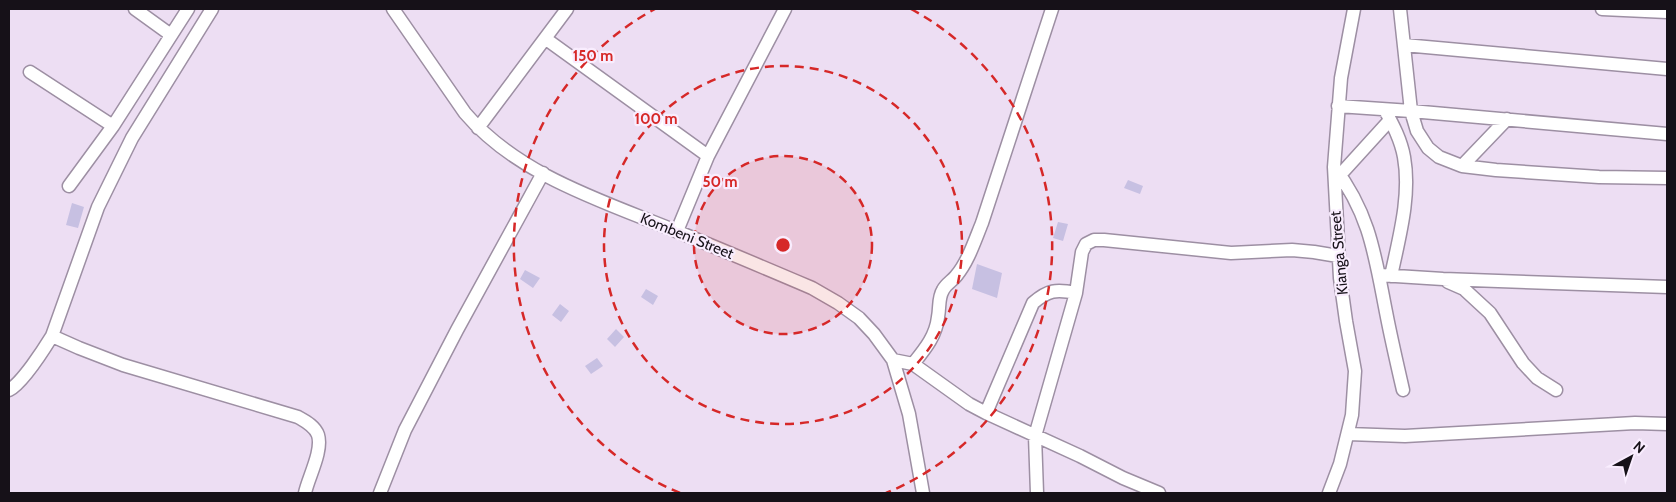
<svg xmlns="http://www.w3.org/2000/svg" width="1676" height="502" viewBox="0 0 1676 502" font-family="Cabin,sans-serif">
<style>
.building{fill:#c7c0e2}
.lines{fill:none;stroke-linecap:round;stroke-linejoin:round}
.minor-casing{stroke:#9d8fa3;stroke-width:15}
.minor{stroke:#fff;stroke-width:12}
.ring{fill:none;stroke:#d62828;stroke-width:2.5;stroke-dasharray:9 6}
.labels{text-anchor:middle;dominant-baseline:central;stroke-width:4.5;stroke-linejoin:round;paint-order:stroke}
.street-label{font-size:15px;fill:#161118;stroke:#f9edfe}
.centre{fill:#d62828;stroke:#f9edfe;stroke-width:2.5}
.ring-label{font-size:15px;text-anchor:middle;font-weight:bold;fill:#d62828;stroke:#f9edfe;stroke-width:4.5;stroke-linejoin:round;paint-order:stroke}
</style>
<rect width="100%" height="100%" fill="#eddef3"/>
<path class="building" d="M 1128,180 L 1143,186 L 1140,194 L 1124,188 Z
M 72,203 L 84,207 L 78,228 L 66,225 Z
M 1058,222 L 1068,224 L 1063,241 L 1053,238 Z
M 977,264 L 1002,273 L 997,298 L 972,289 Z
M 525,270 L 540,278 L 533,288 L 520,279 Z
M 646,289 L 658,296 L 653,305 L 641,297 Z
M 560,304 L 569,311 L 561,322 L 552,315 Z
M 616,329 L 624,337 L 615,347 L 607,339 Z
M 597,358 L 603,366 L 591,374 L 585,366 Z"/>
<g class="lines">
<defs>
<path id="minor" d="M 135,9 L 171,35
M 393,9 L 465,113 C 517,174 599,200 671,229 C 718,248 765,268 812,288 L 838,303 L 859,318 L 874,334 L 893,360 L 909,414 L 923,493
M 1400,9 L 1411,111 L 1417,131 L 1428,148 L 1439,157 L 1462,166 L 1496,170 L 1599,177 L 1667,178
M 1602,9 L 1667,12
M 546,39 L 708,156
M 1404,45 L 1667,69
M 30,72 L 113,126
M 1338,106 L 1411,111 L 1667,134
M 1385,110 C 1393,125 1401,140 1404,157 C 1411,196 1399,238 1391,276
M 478,128 L 567,9
M 1462,166 L 1507,119
M 1334,167 C 1370,214 1375,256 1386,312 C 1391,338 1397,364 1403,390
M 1340,175 L 1390,120
M 69,186 L 113,126 L 188,9
M 677,231 L 708,156 L 785,9
M 1380,275 L 1443,279 L 1667,287
M 1448,282 L 1464,289 L 1490,313 L 1523,363 L 1537,378 L 1556,390
M 52,336 L 79,348 L 123,365 L 298,417 C 305,421 315,426 318,435 C 323,451 308,478 305,493
M 893,360 L 913,364 L 969,404 L 986,413 L 1080,456 L 1123,478 L 1159,493
M 913,364 C 925,349 936,336 938,317 C 940,307 938,298 943,290 C 946,284 952,281 956,276 C 968,262 975,240 982,223 L 1052,9
M 9,390 C 22,383 44,349 52,336 L 98,207 L 132,138 L 212,9
M 986,413 L 1033,303 C 1048,290 1056,289 1076,293
M 1348,434 L 1405,436 L 1635,423 L 1667,424
M 380,493 L 405,430 L 457,330 L 543,173
M 1037,493 L 1035,436 L 1076,293 L 1082,252 L 1086,244 L 1094,240 L 1104,240 L 1231,253 L 1292,250 L 1314,252 L 1338,256
M 1329,493 L 1340,464 L 1352,415 L 1355,371 L 1346,321 L 1340,278 L 1334,167 L 1341,78 L 1354,9"/>
</defs>
<use href="#minor" class="minor-casing"/>
<use href="#minor" class="minor"/>
</g>
<circle cx="783" cy="245" r="89" fill="#d62828" fill-opacity=".12"/>
<g class="ring">
<circle cx="783" cy="245" r="89"/>
<circle cx="783" cy="245" r="179"/>
<path d="M680 493A268 268 0 0 1 655 9M911 9A268 268 0 0 1 886 493"/>
</g>
<g class="labels">
<g class="street-label">
<text transform="translate(687 236) rotate(22)">Kombeni Street</text>
<text transform="translate(1339 253) rotate(-95)">Kianga Street</text>
</g>
</g>
<circle cx="783" cy="245" r="8" class="centre"/>
<g class="ring-label">
<text x="593" y="61">150 m</text>
<text x="656" y="124">100 m</text>
<text x="720" y="187">50 m</text>
</g>
<rect width="1676" height="502" fill="none" stroke="#161118" stroke-width="20"/>
<g transform="translate(1631 457) rotate(40)" stroke="#f9edfe" stroke-width="4" paint-order="stroke">
<path d="M0-4L9 19L0 12L-9 19Z" fill="#161118"/>
<text y="-8" font-size="14" font-weight="bold" text-anchor="middle" fill="#161118">N</text>
</g>
</svg>
